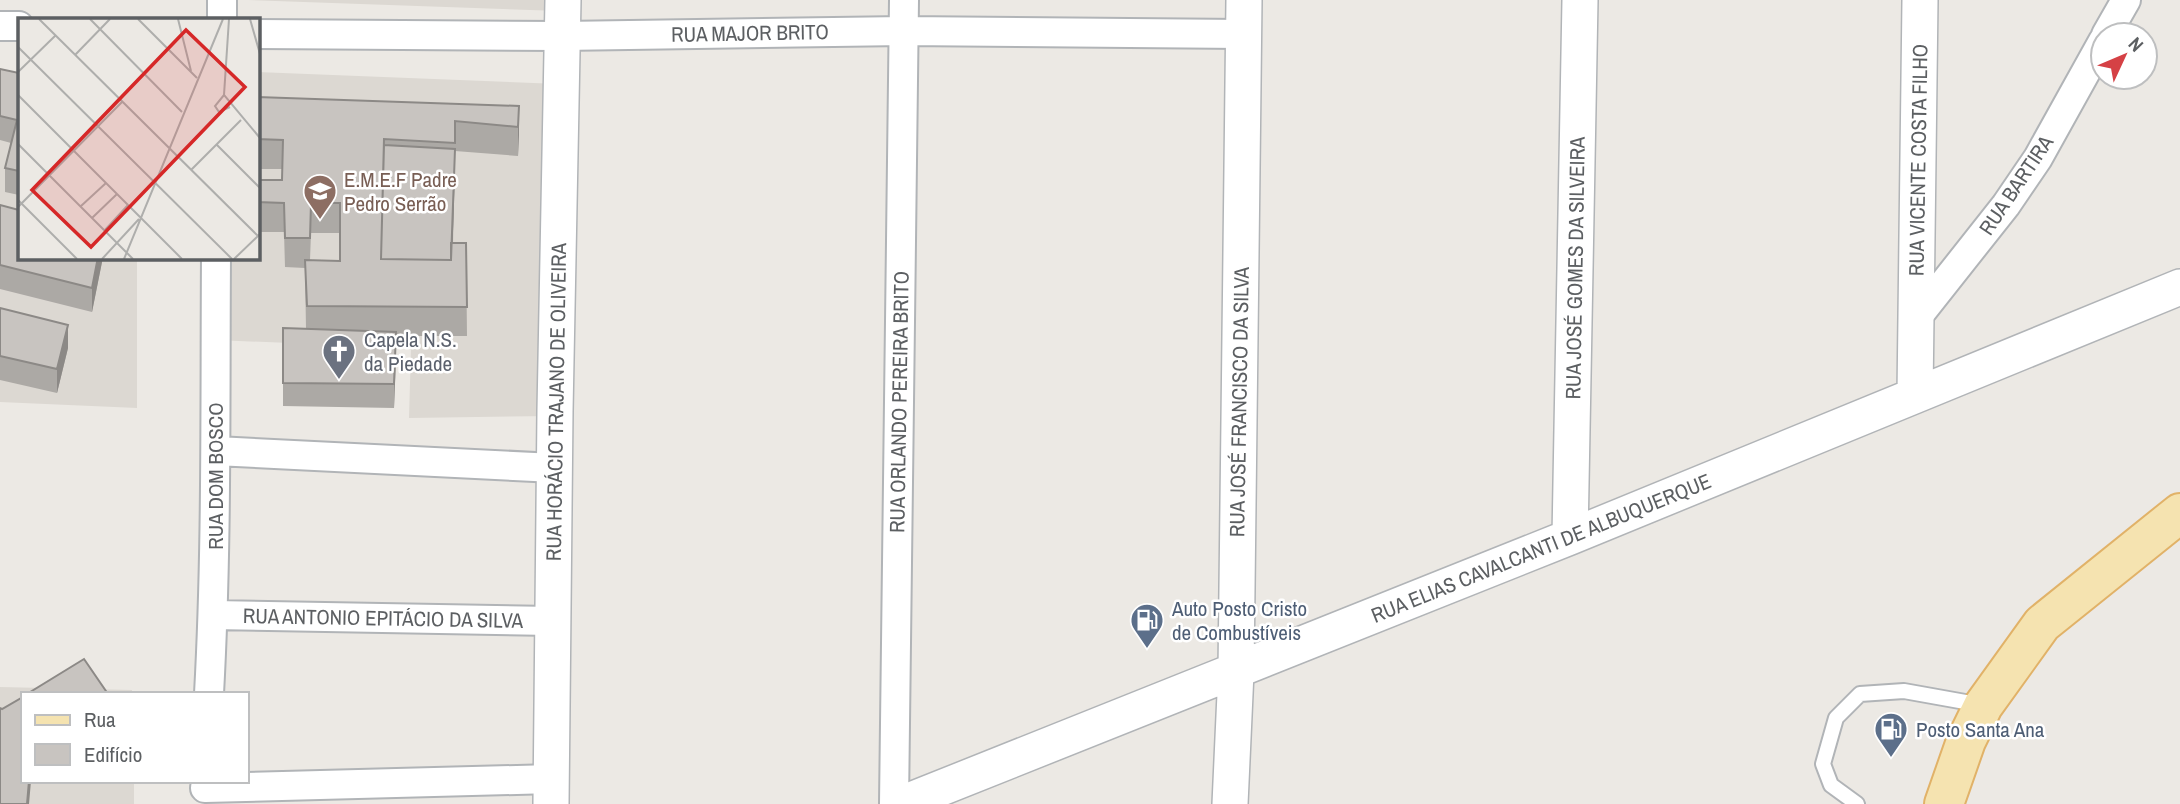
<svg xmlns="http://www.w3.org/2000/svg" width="2180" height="804" viewBox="0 0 2180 804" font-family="'Archivo Narrow',sans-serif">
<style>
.education{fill:#dcd8d2}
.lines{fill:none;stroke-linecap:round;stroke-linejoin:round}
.service-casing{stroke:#b1b4b7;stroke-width:18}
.minor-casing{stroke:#b1b4b7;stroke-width:32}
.tertiary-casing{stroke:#b1b4b7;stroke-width:38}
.primary-casing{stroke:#e1b268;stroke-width:42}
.service{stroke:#fff;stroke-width:14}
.minor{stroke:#fff;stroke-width:28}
.tertiary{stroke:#fff;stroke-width:35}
.primary{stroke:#f5e3b0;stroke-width:38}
.wall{fill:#aca9a5;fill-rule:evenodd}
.shaded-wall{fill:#8c8986}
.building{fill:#c8c4c0;stroke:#8c8986;stroke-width:2}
.labels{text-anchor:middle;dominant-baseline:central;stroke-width:5;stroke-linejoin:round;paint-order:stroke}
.street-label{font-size:21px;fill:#5c5f62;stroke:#fff}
.education-label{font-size:21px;fill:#785e54;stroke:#fff;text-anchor:start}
.worship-label{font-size:21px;fill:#5b616d;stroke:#fff;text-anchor:start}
.service-label{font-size:21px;fill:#4e5e75;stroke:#fff;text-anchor:start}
.inset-road{fill:none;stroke:#aeaeac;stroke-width:2}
.view{fill:#d62828;fill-opacity:0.15;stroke:#d62828;stroke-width:3.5}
.inset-edge{fill:none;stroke:#5c5f62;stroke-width:3.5}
</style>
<rect width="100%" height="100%" fill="#ece9e4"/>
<path class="education" d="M 248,0 L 560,0 L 560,11 Z
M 257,72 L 559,84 L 552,416 L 409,418 L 411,348 L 215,340 L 217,257 L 257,257 Z
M 0,82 L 19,82 L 19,257 L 137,257 L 137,408 L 0,402 Z
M 0,687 L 132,690 L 132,694 L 23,694 L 23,781 L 134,781 L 134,804 L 0,804 Z"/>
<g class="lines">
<defs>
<path id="service" d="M 1857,804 L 1831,785 L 1823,764 L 1836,718 L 1860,694 L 1904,691 L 1982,705"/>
<path id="minor" d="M 222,19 L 222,0
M 0,26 L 19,26
M 257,34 L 562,36 L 904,31 L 1243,34
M 2106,35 L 2126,0
M 1915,320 L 2006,205 L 2038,158 L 2103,41
M 216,451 L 555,468
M 213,615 L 552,621
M 209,694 C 217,548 215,403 216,257
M 205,788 L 552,779
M 894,804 L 904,0"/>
<path id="tertiary" d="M 1915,395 L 1920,0
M 1570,537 L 1580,0
M 551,804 L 555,411 L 563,0
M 901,804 L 1570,537 L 2180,287
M 1230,804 L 1236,672 L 1244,0"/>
<path id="primary" d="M 1944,804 L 1966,741 L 1983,706 L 2042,624 L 2180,513"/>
</defs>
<use href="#service" class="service-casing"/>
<use href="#minor" class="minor-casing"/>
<use href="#tertiary" class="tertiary-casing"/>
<use href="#primary" class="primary-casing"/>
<use href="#service" class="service"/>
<use href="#minor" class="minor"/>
<use href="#tertiary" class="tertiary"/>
<use href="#primary" class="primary"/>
</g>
<path class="wall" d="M 0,69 L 19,73 L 19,195 L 5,192 L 5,168 L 11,143 L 0,140 Z
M 257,97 L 519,106 L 518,156 L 455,151 L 453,243 L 466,243 L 467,336 L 396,336 L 394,408 L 283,406 L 283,328 L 306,329 L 305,268 L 285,267 L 284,232 L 257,232 L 257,180 L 282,180 L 282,169 L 257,169 ZM 311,233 L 340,233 L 340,261 L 310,260 Z
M 0,205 L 19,257 L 103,257 L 92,312 L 0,289 Z
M 0,308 L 68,348 L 57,393 L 0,380 Z"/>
<path class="shaded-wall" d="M 519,106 L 519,135 L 518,156 L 518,127 Z
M 455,149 L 455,172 L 451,289 L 451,265 Z
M 98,257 L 103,257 L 92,312 L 92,288 Z
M 68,325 L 68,348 L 57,393 L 57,369 Z
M 396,332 L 396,356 L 394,408 L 394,384 Z
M 29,781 L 31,781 L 29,804 L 27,804 Z"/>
<path class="building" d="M 0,69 L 19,73 L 19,171 L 5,168 L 17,120 L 0,116 Z
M 257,97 L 519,106 L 518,127 L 455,121 L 455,143 L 384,139 L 381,259 L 451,260 L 451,243 L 466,243 L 467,307 L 307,306 L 305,260 L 340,261 L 340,203 L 311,203 L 310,238 L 285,238 L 284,203 L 257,202 L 257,180 L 282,180 L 283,140 L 257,139 Z
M 384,145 L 455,149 L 451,260 L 381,259 Z
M 0,205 L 19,210 L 19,257 L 98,257 L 92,288 L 0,265 Z
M 0,308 L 68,325 L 57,369 L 0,356 Z
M 283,328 L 396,332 L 394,384 L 283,383 Z
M 84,659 L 108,694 L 27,694 Z
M 23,697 L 23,781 L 29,781 L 27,804 L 0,804 L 0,708 L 2,709 Z"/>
<defs>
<symbol id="school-pin" viewBox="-11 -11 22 30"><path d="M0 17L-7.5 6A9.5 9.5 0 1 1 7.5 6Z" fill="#8d6e63" stroke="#fff"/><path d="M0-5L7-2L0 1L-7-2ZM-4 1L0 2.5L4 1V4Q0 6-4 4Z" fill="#fff"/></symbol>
<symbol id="church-pin" viewBox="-11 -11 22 30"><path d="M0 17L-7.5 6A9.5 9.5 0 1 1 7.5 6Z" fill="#6b7280" stroke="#fff"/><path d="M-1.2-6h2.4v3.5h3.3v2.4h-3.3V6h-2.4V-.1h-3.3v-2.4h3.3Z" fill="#fff"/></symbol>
<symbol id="fuel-pin" viewBox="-11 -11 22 30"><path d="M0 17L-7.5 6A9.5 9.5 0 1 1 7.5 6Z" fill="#5c6f8a" stroke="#fff"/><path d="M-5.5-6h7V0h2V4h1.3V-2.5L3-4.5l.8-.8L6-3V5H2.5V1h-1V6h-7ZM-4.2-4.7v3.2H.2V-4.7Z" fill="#fff"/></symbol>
</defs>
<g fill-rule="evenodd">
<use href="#school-pin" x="301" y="172" width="38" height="52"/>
<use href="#church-pin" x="320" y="332" width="38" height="52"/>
<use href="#fuel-pin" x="1128" y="601" width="38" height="52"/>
<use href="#fuel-pin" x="1872" y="710" width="38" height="52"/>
</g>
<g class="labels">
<g class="street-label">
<text transform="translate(750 33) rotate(-1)">RUA MAJOR BRITO</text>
<text transform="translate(1918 160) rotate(-89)">RUA VICENTE COSTA FILHO</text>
<text transform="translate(2016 185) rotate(-56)">RUA BARTIRA</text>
<text transform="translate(1575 268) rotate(-89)">RUA JOSÉ GOMES DA SILVEIRA</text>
<text transform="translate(556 402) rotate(-89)">RUA HORÁCIO TRAJANO DE OLIVEIRA</text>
<text transform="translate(899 402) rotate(-89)">RUA ORLANDO PEREIRA BRITO</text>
<text transform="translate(1239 402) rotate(-89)">RUA JOSÉ FRANCISCO DA SILVA</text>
<text transform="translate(215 476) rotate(-90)">RUA DOM BOSCO</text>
<text transform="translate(1541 548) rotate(-22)">RUA ELIAS CAVALCANTI DE ALBUQUERQUE</text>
<text transform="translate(383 618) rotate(1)">RUA ANTONIO EPITÁCIO DA SILVA</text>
</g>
<g class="education-label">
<text x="344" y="179">E.M.E.F Padre<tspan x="344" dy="24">Pedro Serrão</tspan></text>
</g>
<g class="worship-label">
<text x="364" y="339">Capela N.S.<tspan x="364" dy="24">da Piedade</tspan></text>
</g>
<g class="service-label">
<text x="1172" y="608">Auto Posto Cristo<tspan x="1172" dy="24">de Combustíveis</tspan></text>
<text x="1916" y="729">Posto Santa Ana</text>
</g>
</g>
<g transform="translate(18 18)">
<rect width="242" height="242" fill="#ece9e4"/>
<path class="inset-road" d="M 21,1 L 240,218M 72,1 L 164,94M 120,1 L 179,60M 160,1 L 173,53M 211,1 L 206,77 L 242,120M 232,1 L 242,36M 0,29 L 214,241M 57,37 L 92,1M 0,54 L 38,17M 0,77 L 164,241M 206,77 L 197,88 L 201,94 L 212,89M 0,126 L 115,241M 199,127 L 242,170M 173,152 L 223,102M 0,182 L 59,241M 63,188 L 88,165M 0,189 L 104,84M 74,200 L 99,176M 86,213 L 110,187M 84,241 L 121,201M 106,241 L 205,1M 216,241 L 242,216"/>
<path class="view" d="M 168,12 L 227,69 L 73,229 L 14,172 Z"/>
<rect width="242" height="242" class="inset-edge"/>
</g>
<rect x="21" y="692" width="228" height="91" fill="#ffffff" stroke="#bebfc0" stroke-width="2"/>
<rect x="35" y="715" width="35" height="10" fill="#f5e3b0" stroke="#bebfc0" stroke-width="2"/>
<text x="84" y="727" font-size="21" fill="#5c5f62">Rua</text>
<rect x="35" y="744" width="35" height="21" fill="#c8c4c0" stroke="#bebfc0" stroke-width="2"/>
<text x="84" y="762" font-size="21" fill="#5c5f62">Edifício</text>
<g transform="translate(2124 56) rotate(46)"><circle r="33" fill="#ffffff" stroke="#bebfc0" stroke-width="2"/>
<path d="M0-5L12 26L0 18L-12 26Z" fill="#d54145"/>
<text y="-10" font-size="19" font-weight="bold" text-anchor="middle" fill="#5c5f62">N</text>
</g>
</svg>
